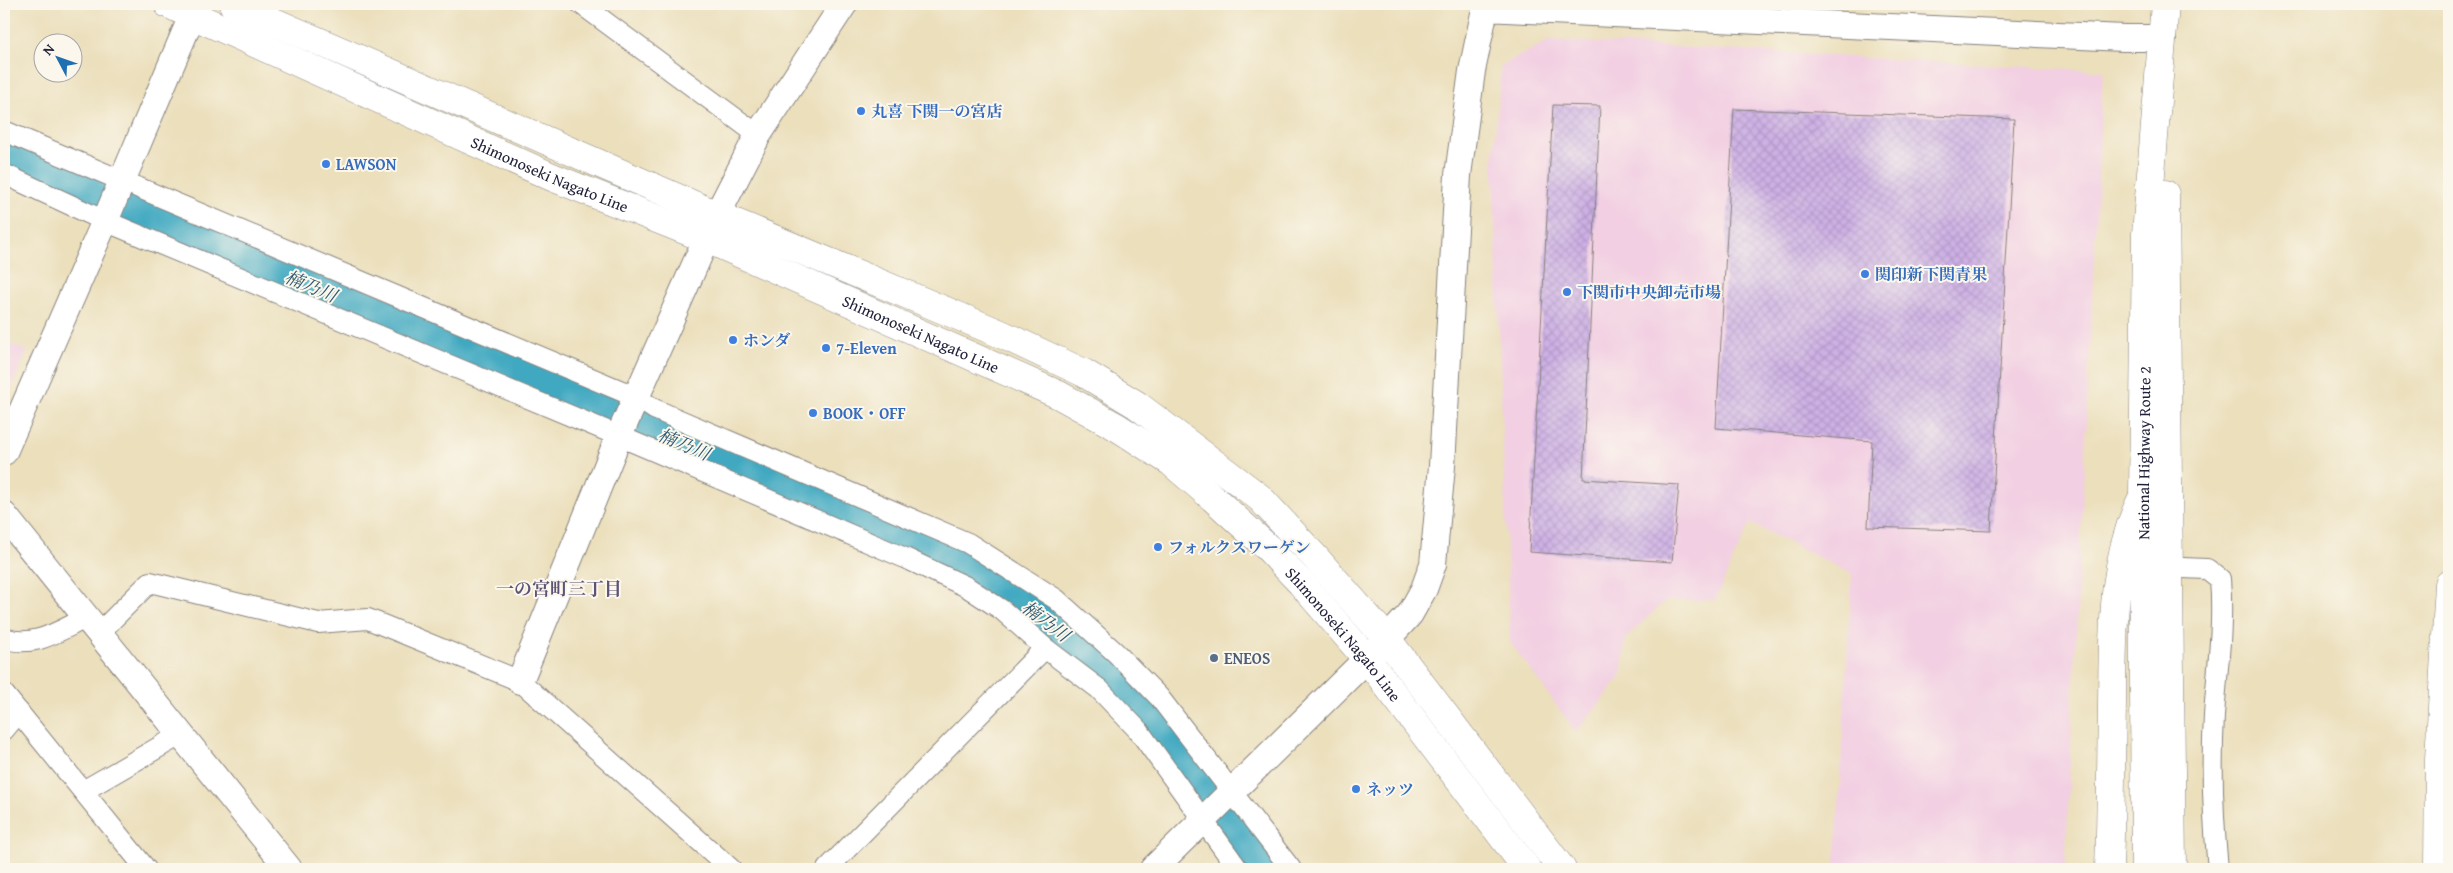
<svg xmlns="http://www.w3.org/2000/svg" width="2453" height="873" viewBox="0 0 2453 873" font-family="'Gentium Book Plus','Noto Serif JP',serif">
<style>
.built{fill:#f2cfe2}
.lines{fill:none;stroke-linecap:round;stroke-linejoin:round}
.river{stroke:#41a9c1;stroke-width:38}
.building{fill:url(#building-cross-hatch)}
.minor-casing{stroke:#86807c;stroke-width:22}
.tertiary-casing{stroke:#86807c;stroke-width:28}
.primary-casing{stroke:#86807c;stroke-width:29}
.trunk-casing{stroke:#86807c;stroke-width:29}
.motorway-casing{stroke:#86807c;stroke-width:29}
.minor{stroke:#fff;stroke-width:20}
.tertiary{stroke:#fff;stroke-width:26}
.primary{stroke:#fff;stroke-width:28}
.trunk{stroke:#fff;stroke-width:28}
.motorway{stroke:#fff;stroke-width:28}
.shop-dot{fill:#3f7fe0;stroke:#fbf7ec;stroke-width:2}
.service-dot{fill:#5c6f8a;stroke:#fbf7ec;stroke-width:2}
.labels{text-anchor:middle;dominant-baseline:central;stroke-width:4;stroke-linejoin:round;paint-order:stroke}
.shop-label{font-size:16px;font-weight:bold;fill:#366cbe;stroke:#fbf7ec;text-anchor:start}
.street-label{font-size:16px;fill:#22223b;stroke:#fbf7ec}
.service-label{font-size:16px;font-weight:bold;fill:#4e5e75;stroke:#fbf7ec;text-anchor:start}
.water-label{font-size:18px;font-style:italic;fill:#2e5871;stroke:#fbf7ec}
.neighbourhood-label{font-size:18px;font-weight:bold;fill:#5e5476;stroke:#fbf7ec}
</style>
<defs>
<pattern id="building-cross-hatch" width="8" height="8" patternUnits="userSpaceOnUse" patternTransform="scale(1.25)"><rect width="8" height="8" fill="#cdb0e5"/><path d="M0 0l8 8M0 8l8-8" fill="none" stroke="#b097c5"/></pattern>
</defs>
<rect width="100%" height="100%" fill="#fbf7ec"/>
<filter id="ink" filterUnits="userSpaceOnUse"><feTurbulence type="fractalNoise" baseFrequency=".02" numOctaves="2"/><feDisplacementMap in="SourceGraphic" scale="10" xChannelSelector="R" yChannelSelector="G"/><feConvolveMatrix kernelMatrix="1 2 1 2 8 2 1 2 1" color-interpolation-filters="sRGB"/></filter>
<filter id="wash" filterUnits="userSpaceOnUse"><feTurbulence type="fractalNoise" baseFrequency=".0096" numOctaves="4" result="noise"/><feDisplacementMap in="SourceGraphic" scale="20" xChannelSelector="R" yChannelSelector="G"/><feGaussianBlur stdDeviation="1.12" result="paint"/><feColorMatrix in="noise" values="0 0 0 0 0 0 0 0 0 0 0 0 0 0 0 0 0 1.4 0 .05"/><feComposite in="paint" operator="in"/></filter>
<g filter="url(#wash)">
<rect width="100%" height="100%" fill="#ebdfbc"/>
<path class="built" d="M 1550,40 L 2103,71 L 2065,869 L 1835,869 L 1852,574 L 1750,523 L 1715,600 L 1665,601 L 1626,638 L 1621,677 L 1576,732 L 1510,642 L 1493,165 L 1501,66 Z
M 4,341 L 27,351 L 4,404 Z"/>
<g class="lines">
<path class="river" d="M 4,156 L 797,490 L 957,560 L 1045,617 L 1109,672 L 1144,709 L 1266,869"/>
</g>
<g id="blocks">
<path class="building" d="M 1553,105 L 1600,106 L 1583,479 L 1679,485 L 1672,562 L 1529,552 Z
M 1734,109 L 2014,119 L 1991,531 L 1868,527 L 1872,441 L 1716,428 Z"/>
</g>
</g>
<g filter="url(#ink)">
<use href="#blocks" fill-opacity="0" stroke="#86807c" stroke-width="1"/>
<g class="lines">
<defs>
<path id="minor" d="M 581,4 L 758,135
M 4,131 L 636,397 L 654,409 L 968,543 L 1056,599 L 1116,653 L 1159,697 L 1291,869
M 4,174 L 105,221 L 619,436 L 905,558 L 967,587 L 1002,610 L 1045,648 L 1099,689 L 1139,731 L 1238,869
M 2157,567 L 2207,569 L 2220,579 C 2224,625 2217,670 2214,716 C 2211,768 2213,818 2218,869
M 99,633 L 150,582 L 318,623 L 368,619 L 520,681 L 731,869
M 4,638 C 34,649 58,631 86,618
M 4,694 L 146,869
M 4,730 L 19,712
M 83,791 L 180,735
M 827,869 L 1045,648"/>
<path id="tertiary" d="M 1485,8 L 2124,38 L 2163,38
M 4,452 L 108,214 L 197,4
M 4,515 L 289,869
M 520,681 L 619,436 L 717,215 L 758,135 L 844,4
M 1153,869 L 1387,639 L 1410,614 L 1424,589 L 1433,564 L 1442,466 L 1458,175 L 1472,71 L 1486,4"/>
<g id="primary">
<path id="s1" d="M 168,4 L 552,177 L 707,239 L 1059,395 L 1117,427 L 1171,462 L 1213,498 L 1268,548 L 1301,583 L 1367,659 L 1527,869"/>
<path d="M 233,4 L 717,215 L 1001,334 L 1084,373 L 1137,405 L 1260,498 L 1313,555 L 1387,639 L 1562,869"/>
<path d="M 2109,869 C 2111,815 2111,760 2112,705 C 2113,635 2110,561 2143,496"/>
</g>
<g id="trunk">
<path d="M 2165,194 L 2172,869"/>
<path id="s2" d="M 2145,869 L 2143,496 L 2146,234 L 2165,4"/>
</g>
<path id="motorway" d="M 2438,869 L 2439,759 L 2449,584"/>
</defs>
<use href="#minor" class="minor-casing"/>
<use href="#tertiary" class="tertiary-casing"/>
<use href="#primary" class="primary-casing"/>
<use href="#trunk" class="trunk-casing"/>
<use href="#motorway" class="motorway-casing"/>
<use href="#minor" class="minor"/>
<use href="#tertiary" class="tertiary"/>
<use href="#primary" class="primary"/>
<use href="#trunk" class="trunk"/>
<use href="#motorway" class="motorway"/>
</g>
</g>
<g class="shop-dot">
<circle cx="861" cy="111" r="5"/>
<circle cx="326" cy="164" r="5"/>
<circle cx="1865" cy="274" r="5"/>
<circle cx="1567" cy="292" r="5"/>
<circle cx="733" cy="340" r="5"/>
<circle cx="826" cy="348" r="5"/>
<circle cx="813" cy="413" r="5"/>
<circle cx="1158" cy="547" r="5"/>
<circle cx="1356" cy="789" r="5"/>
</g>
<circle class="service-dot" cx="1214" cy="658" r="5"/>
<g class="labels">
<g class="shop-label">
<text x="871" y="111">丸喜 下関一の宮店</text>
<text x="336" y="164">LAWSON</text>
<text x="1875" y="274">関印新下関青果</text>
<text x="1577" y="292">下関市中央卸売市場</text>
<text x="743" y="340">ホンダ</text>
<text x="836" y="348">7-Eleven</text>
<text x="823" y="413">BOOK・OFF</text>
<text x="1168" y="547">フォルクスワーゲン</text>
<text x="1366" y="789">ネッツ</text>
</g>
<g class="street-label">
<text stroke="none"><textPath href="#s1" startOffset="418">Shimonoseki Nagato Line</textPath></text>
<text stroke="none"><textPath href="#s1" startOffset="822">Shimonoseki Nagato Line</textPath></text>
<text stroke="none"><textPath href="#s2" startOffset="416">National Highway Route 2</textPath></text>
<text stroke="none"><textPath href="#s1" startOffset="1348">Shimonoseki Nagato Line</textPath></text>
</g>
<g class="service-label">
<text x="1224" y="658">ENEOS</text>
</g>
<g class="water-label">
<text transform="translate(311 286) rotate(23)">楠乃川</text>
<text transform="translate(684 444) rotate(23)">楠乃川</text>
<text transform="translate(1046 621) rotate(37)">楠乃川</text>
</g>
<g class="neighbourhood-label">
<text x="559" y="588">一の宮町三丁目</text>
</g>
</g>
<rect width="2453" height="873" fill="none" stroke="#fbf7ec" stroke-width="20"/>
<g transform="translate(58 58) rotate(311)"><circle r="24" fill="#fbf7ec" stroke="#a4a2a5"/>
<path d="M0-4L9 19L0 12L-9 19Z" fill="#1f6fb2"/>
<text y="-8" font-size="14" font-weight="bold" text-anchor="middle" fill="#22223b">N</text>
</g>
</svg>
